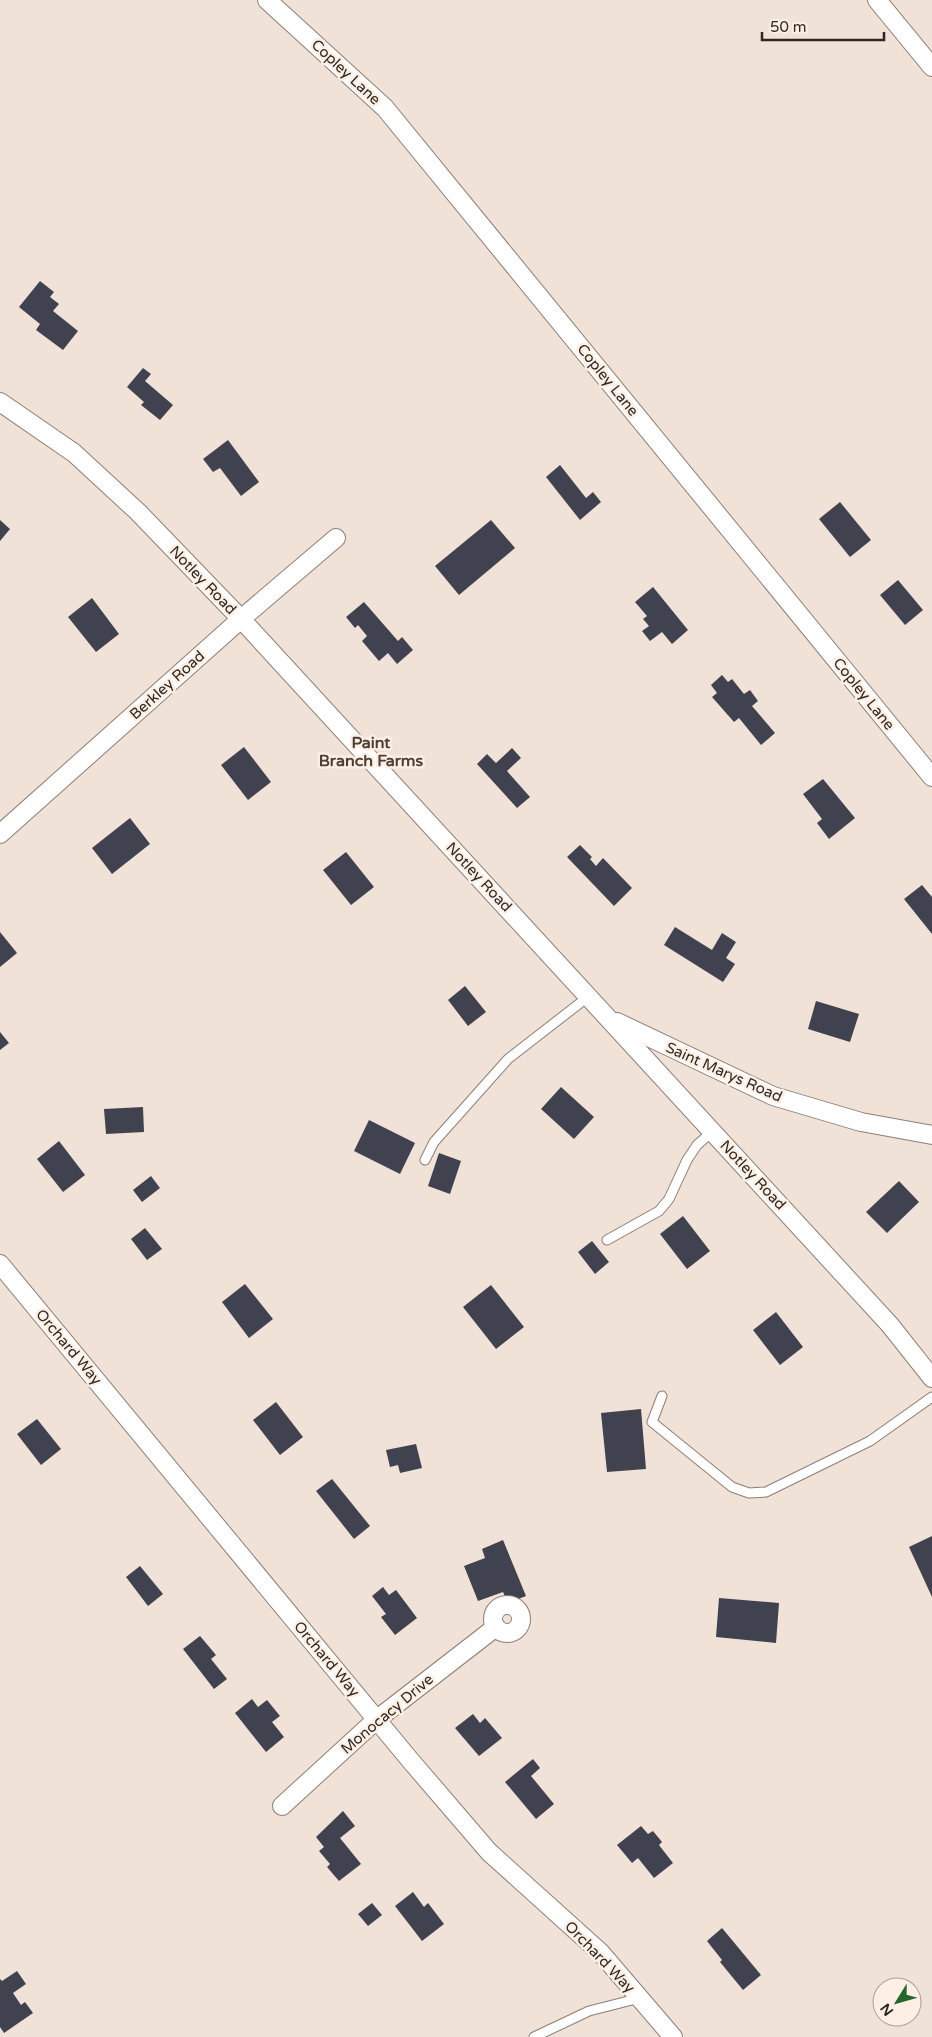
<svg xmlns="http://www.w3.org/2000/svg" width="932" height="2037" viewBox="0 0 932 2037" font-family="'Varela Round',sans-serif">
<style>
.building{fill:#41424f}
.lines{fill:none;stroke-linecap:round;stroke-linejoin:round}
.lane-casing{stroke:#8c7f75;stroke-width:11}
.street-casing{stroke:#8c7f75;stroke-width:20}
.lane{stroke:#fff;stroke-width:9}
.street{stroke:#fff;stroke-width:18}
.labels{text-anchor:middle;dominant-baseline:central;stroke-width:5;stroke-linejoin:round;paint-order:stroke}
.street-label{font-size:15px;fill:#2d2824;stroke:#fdefe3}
.neighbourhood-label{font-size:16px;font-weight:bold;fill:#4b3f36;stroke:#fdefe3}
</style>
<rect width="100%" height="100%" fill="#f0e2d6"/>
<path class="building" d="M 40,281 L 54,292 L 50,297 L 59,304 L 53,311 L 78,331 L 63,350 L 36,330 L 40,324 L 19,307 Z
M 143,368 L 151,374 L 145,381 L 173,405 L 160,420 L 141,405 L 144,402 L 127,387 Z
M 228,440 L 259,482 L 241,496 L 220,468 L 213,472 L 203,459 Z
M 560,465 L 586,498 L 593,492 L 601,502 L 580,520 L 546,477 Z
M 840,502 L 871,540 L 850,557 L 819,519 Z
M 0,520 L 10,529 L 0,541 Z
M 491,520 L 515,548 L 459,595 L 435,566 Z
M 898,580 L 923,610 L 905,625 L 880,595 Z
M 653,587 L 688,630 L 672,644 L 662,632 L 650,641 L 642,631 L 649,626 L 643,619 L 647,616 L 635,602 Z
M 92,598 L 119,634 L 96,652 L 68,617 Z
M 364,602 L 398,641 L 402,637 L 413,650 L 397,664 L 388,653 L 379,661 L 362,641 L 367,636 L 358,625 L 355,628 L 346,617 Z
M 722,675 L 728,682 L 732,679 L 744,694 L 750,690 L 758,701 L 752,706 L 775,733 L 761,745 L 739,718 L 734,722 L 712,697 L 717,693 L 711,685 Z
M 244,747 L 271,782 L 248,800 L 221,765 Z
M 512,748 L 521,758 L 507,771 L 530,797 L 517,808 L 477,764 L 487,754 L 496,763 Z
M 823,779 L 855,818 L 829,839 L 817,823 L 822,819 L 803,794 Z
M 130,818 L 150,844 L 112,874 L 92,848 Z
M 580,845 L 592,857 L 590,859 L 596,866 L 603,858 L 632,888 L 614,906 L 567,857 Z
M 346,852 L 374,887 L 351,905 L 323,870 Z
M 922,885 L 932,897 L 932,934 L 904,899 Z
M 675,927 L 712,950 L 722,933 L 736,942 L 726,958 L 735,964 L 723,982 L 664,945 Z
M 0,932 L 17,953 L 0,967 Z
M 465,986 L 486,1012 L 468,1026 L 448,1000 Z
M 816,1001 L 859,1014 L 850,1042 L 808,1029 Z
M 0,1032 L 9,1043 L 0,1050 Z
M 561,1087 L 594,1117 L 574,1139 L 541,1109 Z
M 143,1107 L 144,1132 L 106,1134 L 104,1109 Z
M 369,1120 L 415,1143 L 400,1174 L 354,1151 Z
M 59,1141 L 85,1175 L 63,1192 L 37,1159 Z
M 439,1153 L 461,1161 L 450,1194 L 428,1186 Z
M 151,1176 L 160,1188 L 142,1202 L 133,1190 Z
M 899,1181 L 919,1202 L 887,1233 L 866,1212 Z
M 683,1216 L 710,1251 L 687,1269 L 660,1234 Z
M 145,1228 L 162,1249 L 147,1260 L 131,1239 Z
M 592,1241 L 609,1262 L 595,1274 L 578,1252 Z
M 245,1284 L 273,1319 L 249,1338 L 222,1302 Z
M 491,1285 L 524,1327 L 496,1349 L 463,1307 Z
M 776,1312 L 803,1347 L 780,1365 L 753,1330 Z
M 276,1402 L 303,1437 L 280,1455 L 253,1420 Z
M 641,1409 L 646,1469 L 607,1472 L 601,1413 Z
M 37,1419 L 61,1449 L 41,1465 L 17,1434 Z
M 416,1444 L 422,1468 L 400,1473 L 398,1465 L 390,1467 L 386,1450 Z
M 332,1479 L 370,1526 L 354,1539 L 316,1491 Z
M 932,1536 L 932,1597 L 909,1547 Z
M 503,1540 L 526,1596 L 508,1603 L 503,1592 L 478,1601 L 464,1566 L 485,1558 L 482,1549 Z
M 140,1566 L 163,1594 L 148,1606 L 126,1577 Z
M 383,1587 L 389,1595 L 396,1590 L 417,1618 L 395,1635 L 381,1617 L 386,1614 L 372,1596 Z
M 719,1598 L 779,1603 L 776,1643 L 716,1637 Z
M 200,1636 L 216,1655 L 211,1659 L 227,1679 L 214,1689 L 183,1649 Z
M 252,1699 L 258,1707 L 267,1700 L 280,1716 L 272,1722 L 284,1737 L 266,1752 L 235,1713 Z
M 473,1714 L 480,1723 L 485,1718 L 502,1738 L 479,1756 L 455,1728 Z
M 533,1759 L 540,1768 L 531,1776 L 554,1804 L 536,1819 L 505,1782 Z
M 343,1811 L 355,1826 L 340,1838 L 361,1864 L 339,1881 L 327,1867 L 330,1864 L 319,1851 L 324,1847 L 316,1837 Z
M 641,1826 L 648,1834 L 653,1831 L 662,1842 L 659,1845 L 673,1863 L 654,1878 L 638,1858 L 632,1863 L 617,1845 Z
M 413,1892 L 424,1907 L 428,1903 L 444,1924 L 422,1941 L 395,1906 Z
M 372,1903 L 382,1915 L 368,1926 L 358,1914 Z
M 722,1928 L 761,1975 L 743,1990 L 720,1962 L 722,1960 L 707,1941 Z
M 17,1971 L 26,1984 L 13,1993 L 21,2005 L 25,2002 L 33,2013 L 4,2033 L 0,2027 L 0,1979 L 2,1981 Z"/>
<g class="lines">
<defs>
<path id="lane" d="M 425,1160 L 434,1142 L 508,1059 L 589,996
M 607,1240 L 659,1211 L 669,1199 L 687,1160 L 697,1145 L 713,1131
M 662,1396 L 652,1422 L 732,1487 L 749,1493 L 766,1492 L 870,1441 L 932,1397
M 534,2037 L 589,2011 L 640,1998"/>
<path id="street" d="M 267,0 L 385,108 L 932,777
M 877,0 L 932,67
M 0,402 L 74,453 L 138,512 L 241,619 L 890,1325 L 932,1378
M 0,834 L 241,619 L 336,538
M 617,1022 L 773,1096 L 861,1122 L 932,1135
M 0,1264 L 410,1760 L 489,1852 L 601,1953 L 673,2037
M493 1619a14 14 0 1 1 28 0a14 14 0 1 1-28 0Z
M 282,1806 L 376,1720 L 496,1627"/>
</defs>
<use href="#lane" class="lane-casing"/>
<use href="#street" class="street-casing"/>
<use href="#lane" class="lane"/>
<use href="#street" class="street"/>
</g>
<g class="labels">
<g class="street-label">
<text transform="translate(346 72) rotate(43)">Copley Lane</text>
<text transform="translate(608 380) rotate(51)">Copley Lane</text>
<text transform="translate(203 580) rotate(46)">Notley Road</text>
<text transform="translate(167 685) rotate(-42)">Berkley Road</text>
<text transform="translate(864 694) rotate(51)">Copley Lane</text>
<text transform="translate(479 877) rotate(47)">Notley Road</text>
<text transform="translate(724 1072) rotate(24)">Saint Marys Road</text>
<text transform="translate(753 1175) rotate(47)">Notley Road</text>
<text transform="translate(69 1347) rotate(50)">Orchard Way</text>
<text transform="translate(327 1659) rotate(50)">Orchard Way</text>
<text transform="translate(387 1714) rotate(-40)">Monocacy Drive</text>
<text transform="translate(600 1957) rotate(46)">Orchard Way</text>
</g>
<g class="neighbourhood-label">
<text x="371" y="743">Paint<tspan x="371" dy="18">Branch Farms</tspan></text>
</g>
</g>
<g transform="translate(897 2002) rotate(233)"><circle r="24" fill="#fdefe3" stroke="#aa9f97"/>
<path d="M0-4L9 19L0 12L-9 19Z" fill="#25652e"/>
<text y="-8" font-size="14" font-weight="bold" text-anchor="middle" fill="#2d2824">N</text>
</g>
<path d="M762 32v8h122v-8" fill="none" stroke="#2d2824" stroke-width="2.5"/>
<text x="770" y="32" font-size="15" fill="#2d2824" stroke="#fdefe3" stroke-width="4" paint-order="stroke">50 m</text>
</svg>
